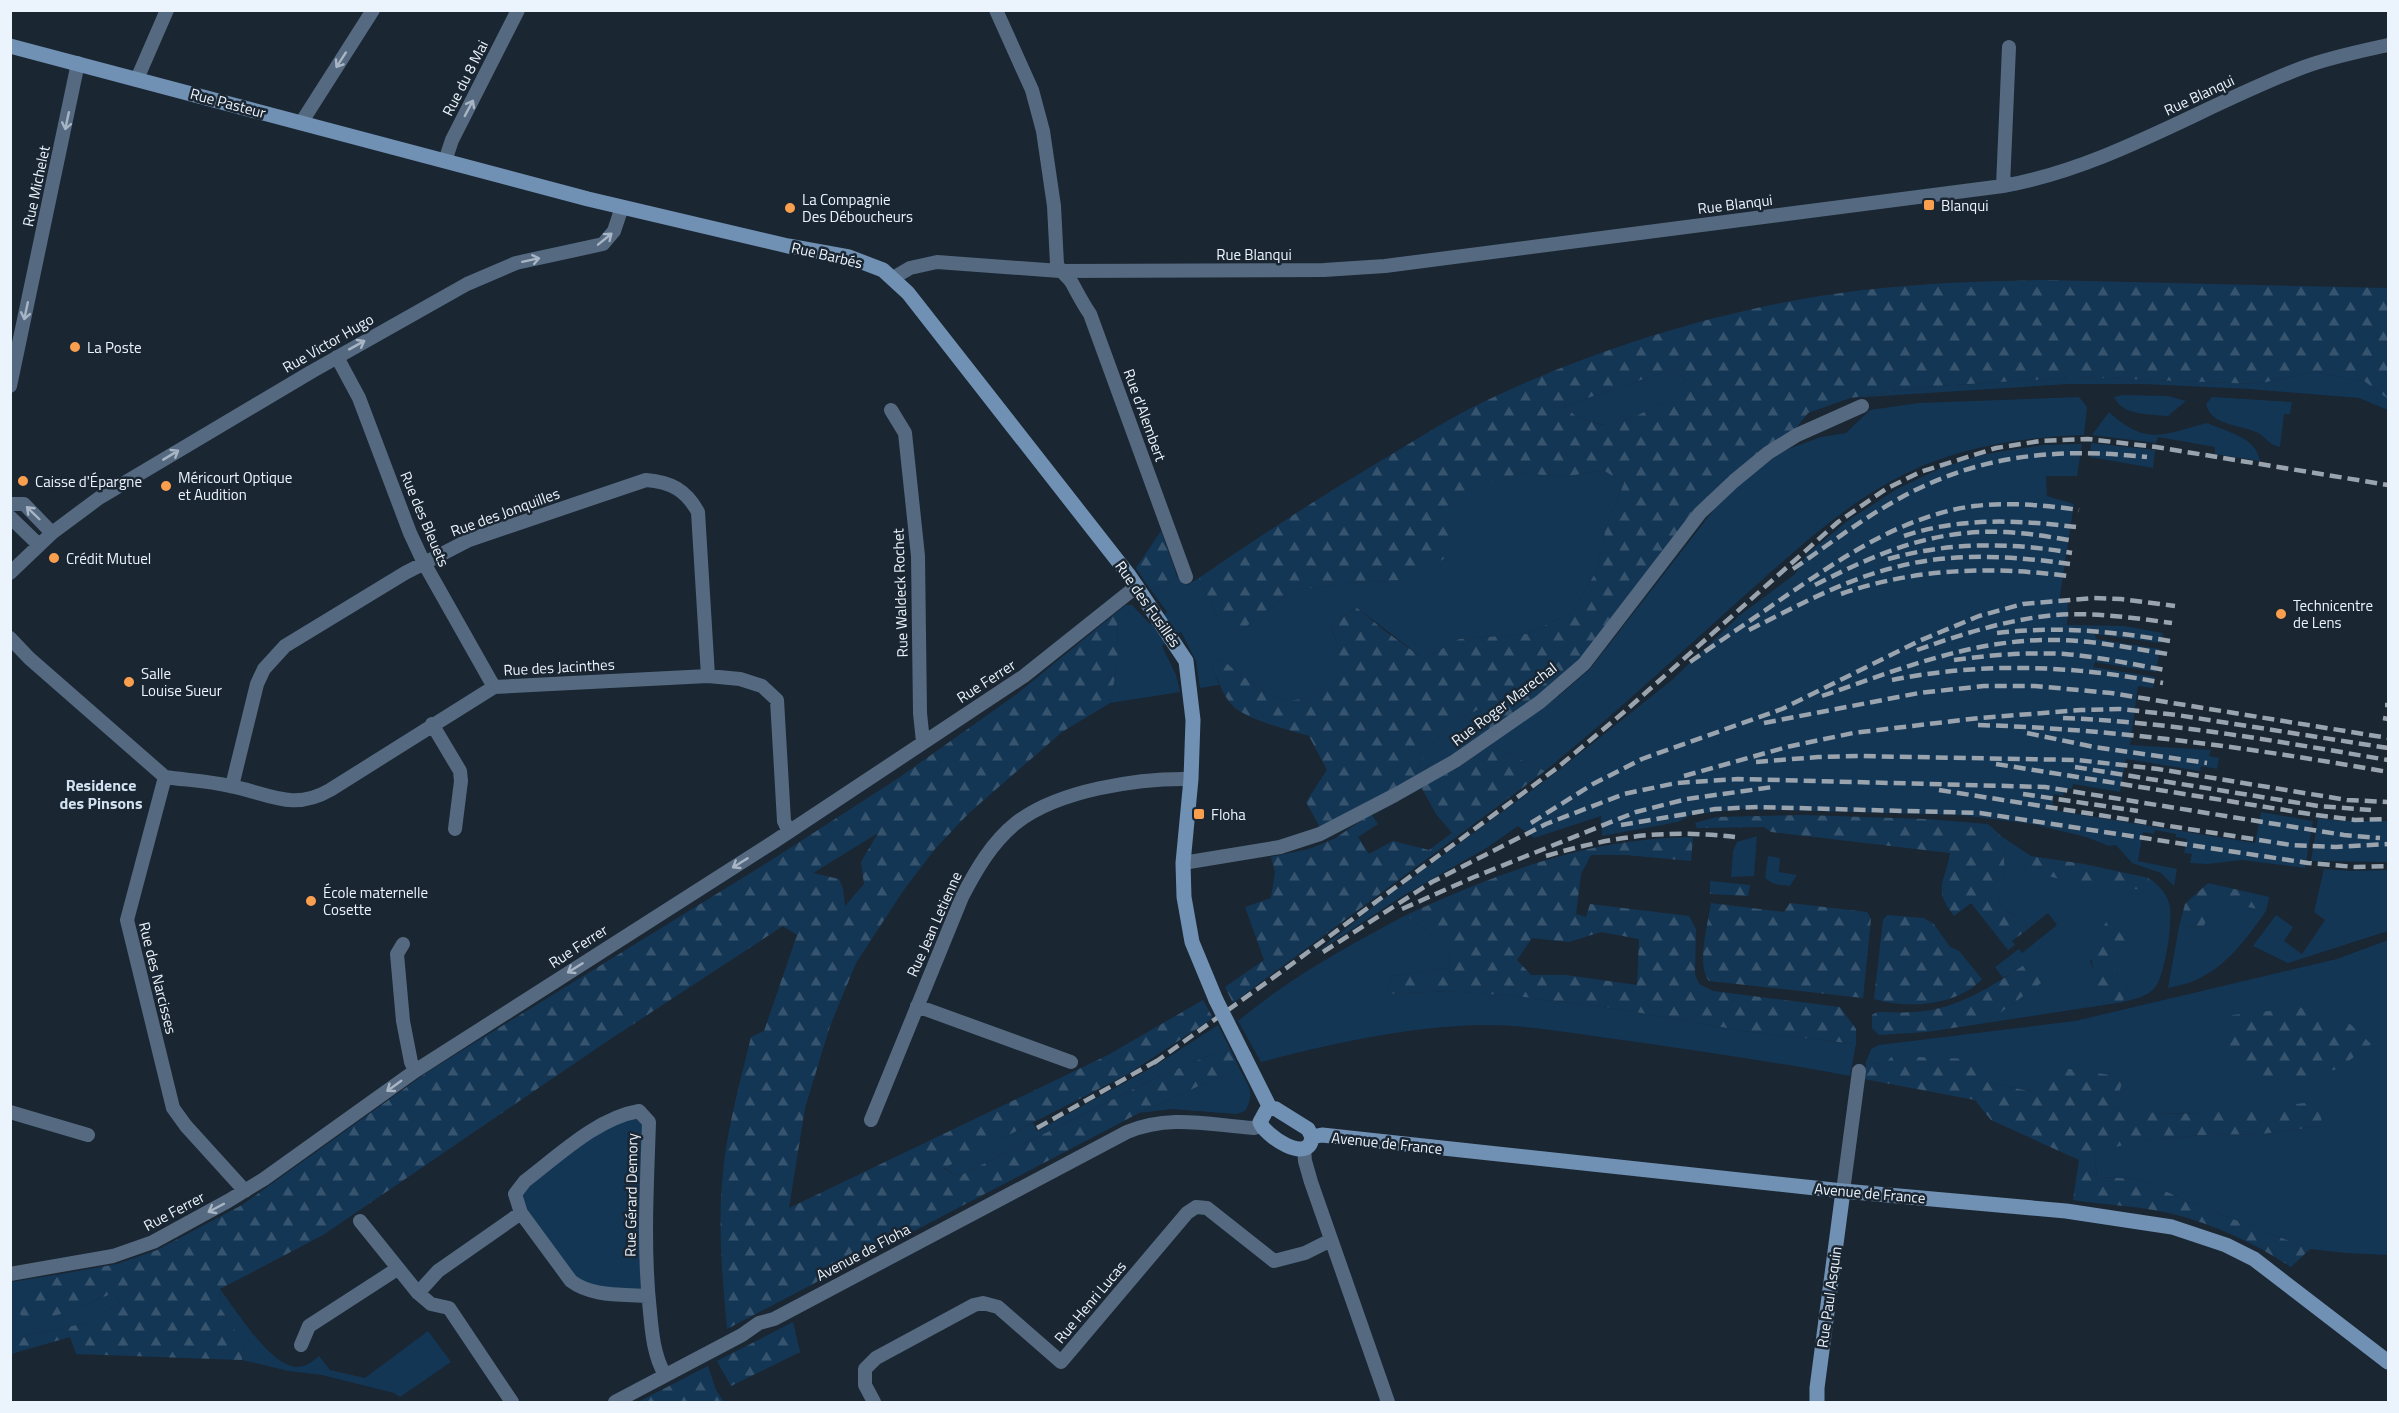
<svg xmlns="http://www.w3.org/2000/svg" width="2399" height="1413" viewBox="0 0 2399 1413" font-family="'Titillium Web',sans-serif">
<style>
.green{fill:#143655}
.forest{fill:url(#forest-firs);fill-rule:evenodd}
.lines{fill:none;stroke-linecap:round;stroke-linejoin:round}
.street{stroke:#556a80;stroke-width:14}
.secondary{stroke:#7091b4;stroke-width:15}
.rail{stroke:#9aa4ae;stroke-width:4.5;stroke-dasharray:12 6;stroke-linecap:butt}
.secondary-bridge{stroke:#7091b4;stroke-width:15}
.oneway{stroke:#a8b5c4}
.poi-dot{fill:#fa9f4e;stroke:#1a2632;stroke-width:2}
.labels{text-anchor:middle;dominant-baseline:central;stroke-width:5;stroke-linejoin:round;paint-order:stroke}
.street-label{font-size:15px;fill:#ebf3fc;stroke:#1a2632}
.poi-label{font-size:15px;fill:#ebf3fc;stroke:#1a2632;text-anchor:start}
.neighbourhood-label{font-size:16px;font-weight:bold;fill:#d1e1f2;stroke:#1a2632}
</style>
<defs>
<pattern id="forest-firs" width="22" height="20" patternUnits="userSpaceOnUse" patternTransform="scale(1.5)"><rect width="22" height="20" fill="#143655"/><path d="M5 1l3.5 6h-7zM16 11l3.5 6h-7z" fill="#36546e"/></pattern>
</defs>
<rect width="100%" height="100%" fill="#1a2632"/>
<path class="green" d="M 1673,369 L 1687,380 L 1665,402 L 1634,417 L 1603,425 L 1577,417 L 1564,406 Z
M 2313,372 L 2364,381 L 2388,399 L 2388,410 L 2359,398 L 2250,389 L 2143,384 L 2068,384 L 1850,398 L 1924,387 L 2076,377 L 2257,384 Z
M 2123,395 L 2168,396 L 2186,401 L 2168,416 C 2149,414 2123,416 2114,397 Z
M 2079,397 L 2087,407 L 2084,435 C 2025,437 1965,446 1911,471 C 1847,501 1796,550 1744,596 C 1678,655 1614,715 1545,771 L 1490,745 L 1561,694 L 1590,669 L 1716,507 L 1745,479 L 1783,451 L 1821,437 L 1846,433 L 1870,410 L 1919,403 Z
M 2212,397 L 2292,402 L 2290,414 L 2284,414 L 2280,447 C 2270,445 2267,439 2260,434 C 2243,424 2211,427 2206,404 Z
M 2109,412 C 2147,447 2164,434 2207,423 C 2227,432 2256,437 2260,461 L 2215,454 L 2215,447 L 2158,437 L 2156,443 L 2092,435 Z
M 2091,443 L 2155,450 L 2153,468 L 2090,457 Z
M 2082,444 L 2077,476 L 2046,476 L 2047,496 L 2074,504 L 2059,602 L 2068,602 L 2067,625 L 2124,626 L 2163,633 L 2161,643 L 2095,634 L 2096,639 L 2160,649 L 2156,672 L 2095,662 L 2093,667 L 2155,677 L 2153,688 L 2138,686 L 2130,745 L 2211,750 L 2209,756 L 2219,758 L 2217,769 L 2201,766 L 2200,771 L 2126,759 L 2120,792 L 2073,784 L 2072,789 L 2065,788 L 2063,796 L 2054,794 L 2052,810 L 2255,843 L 2261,812 L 2313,821 L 2305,868 L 2242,860 L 2208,864 L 2190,863 L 2192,854 L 2184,853 L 2187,839 L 2176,837 L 2176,834 L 2155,830 L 2154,834 L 2143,832 L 2138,861 L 2177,869 L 2174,886 L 2161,873 L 2132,863 L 2116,845 L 2109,846 L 2086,837 L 2033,824 L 1961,815 L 1741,809 L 1690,815 L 1678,822 L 1602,836 L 1601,816 L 1534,838 L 1518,826 L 1488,847 L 1401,897 L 1313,955 L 1378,903 L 1554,774 L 1672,680 L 1740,615 L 1795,574 L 1807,554 L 1850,519 L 1897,489 L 1941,468 L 1982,455 L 2003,451 L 2044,445 Z
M 1603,470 L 1624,483 L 1606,527 L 1597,570 L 1572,613 L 1526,634 L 1459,639 L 1424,659 L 1356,607 L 1331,626 C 1334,635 1338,644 1339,653 C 1342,679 1311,701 1287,701 C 1271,700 1234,669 1221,659 L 1212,665 L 1219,685 L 1200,688 L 1196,661 L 1181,632 L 1162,646 L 1176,675 L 1180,692 L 1110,703 L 1118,662 L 1117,612 L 1126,605 L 1132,605 L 1150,624 L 1167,612 L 1150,589 L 1162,588 L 1177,576 L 1187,585 L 1199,578 L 1217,617 L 1238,633 L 1293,590 L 1349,583 L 1405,580 L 1456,494 L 1521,473 L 1564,477 Z
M 1479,709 L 1490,731 L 1414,779 L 1425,753 L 1448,725 Z
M 2318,818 L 2341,821 L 2388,821 L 2388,862 L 2311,861 Z
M 1757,836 L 1754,876 L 1731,877 L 1733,851 L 1737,842 Z
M 2001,836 L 2031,856 L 2023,870 L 2145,890 L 2149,878 C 2158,885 2166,892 2169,903 C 2174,917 2165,974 2156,986 C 2148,997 2135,999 2123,1002 L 2127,984 L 2118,976 L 2110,963 L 2124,953 L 2090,960 L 2104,1005 L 1986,1023 L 2043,981 L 2030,962 L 2003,978 L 1995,967 L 2019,949 L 2022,953 L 2057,925 L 2048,913 L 2028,929 L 2013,914 L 2002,909 L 1998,900 L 2005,869 Z
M 1768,856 L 1780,858 L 1779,872 L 1797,875 L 1790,886 C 1780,885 1771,885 1765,877 Z
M 2324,869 L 2350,871 L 2388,870 L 2388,931 L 2288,963 L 2253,946 L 2276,915 L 2293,927 L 2284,941 L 2302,954 L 2325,920 L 2314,912 Z
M 2213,898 L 2266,911 C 2248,937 2226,967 2196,980 C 2187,984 2177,986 2168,988 L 2179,927 L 2204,926 Z
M 1406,915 L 1449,947 L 1450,968 L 1393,976 L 1386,994 L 1447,991 L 1517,996 L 1618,1009 L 1744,1031 L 1856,1044 L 1850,1076 C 1777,1062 1704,1052 1630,1041 C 1582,1035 1533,1025 1485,1025 C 1409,1026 1334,1043 1261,1062 L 1238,1021 C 1289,978 1348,946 1406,915 Z
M 2388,940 L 2388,1255 L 2346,1253 L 2310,1249 L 2189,1202 L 2139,1179 L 2097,1177 L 2094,1151 L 2145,1140 L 2202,1135 L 2262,1134 L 2322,1126 L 2230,1113 L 2145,1113 L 2113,1108 L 2124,1077 L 2037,1093 L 1988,1082 L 1866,1062 L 1871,1049 L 1879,1045 L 2075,1021 L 2337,959 Z
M 1218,1025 L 1229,1047 L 1156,1078 L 957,1177 L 944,1167 L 1033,1123 L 1037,1131 L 1153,1067 Z
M 1239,1068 C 1248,1086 1256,1092 1245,1111 L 1236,1114 L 1171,1109 L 1139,1113 Z
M 624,1114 L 649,1122 L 648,1296 L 580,1288 L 515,1194 Z
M 61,1274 L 44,1286 L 69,1312 L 113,1293 L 120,1303 L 86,1323 L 29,1335 L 11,1342 L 11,1282 Z
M 220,1289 C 235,1308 275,1375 303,1366 C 309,1365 315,1359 319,1356 L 330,1370 L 365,1378 L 428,1331 L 451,1362 L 400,1397 L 394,1393 L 322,1375 L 289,1371 L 242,1360 L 244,1344 L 221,1309 Z"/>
<path class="forest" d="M 2043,280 L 2388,288 L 2388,399 L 2364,381 L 2313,372 L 2257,384 L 2076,377 L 1924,387 L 1850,398 L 1808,413 L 1796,428 L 1744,466 L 1573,667 L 1548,689 L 1490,731 L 1479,709 L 1448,725 L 1425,753 L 1414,779 L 1321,829 L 1306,802 L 1327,770 L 1309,736 C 1289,730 1249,720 1234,707 C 1223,697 1217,678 1212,665 L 1221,659 C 1234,669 1271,700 1287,701 C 1311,701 1342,679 1339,653 C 1338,644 1334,634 1331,626 L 1356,607 L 1385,631 L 1424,659 L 1459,639 L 1526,634 L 1572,613 L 1597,570 L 1606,527 L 1624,483 L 1603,470 L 1564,477 L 1521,473 L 1457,494 L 1449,556 L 1405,580 L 1349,583 L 1293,590 L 1238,633 L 1217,617 L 1199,578 C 1260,536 1321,496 1384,459 C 1412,442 1439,425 1467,410 C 1586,350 1732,305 1864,290 C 1924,283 1983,281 2043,280 ZM 1673,369 L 1687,380 L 1665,402 L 1634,417 L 1602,425 L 1577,417 L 1564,406 Z
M 1161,531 L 1177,576 L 1162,588 L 1150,589 L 1136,568 Z
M 1117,612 L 1118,662 L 1110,703 L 1062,732 L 969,813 L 935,849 L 903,891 L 856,963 L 830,1026 L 805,1108 L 789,1208 L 1108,1055 L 1203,1000 L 1213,1018 L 1128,1074 L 944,1168 L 957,1177 L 1156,1078 L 1229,1047 L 1239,1068 L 1139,1113 L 727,1329 C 722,1274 717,1218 724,1163 C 729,1121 741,1079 751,1037 L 764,1031 L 797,935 L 783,926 L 609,1040 L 323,1235 L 220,1289 L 221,1309 L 244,1344 L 242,1360 L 76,1354 L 70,1337 L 11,1354 L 11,1342 L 29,1335 L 86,1323 L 120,1303 L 113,1293 L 69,1312 L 25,1323 L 14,1302 L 44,1286 L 61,1274 L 117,1264 L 157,1250 L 242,1205 L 429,1071 L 770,861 L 900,777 L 1017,694 ZM 878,833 L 861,862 L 864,884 L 845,906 L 843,889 L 839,879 L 813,873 Z
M 1490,745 L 1545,771 L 1233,1003 L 1225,987 L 1264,960 L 1245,907 L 1271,898 L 1275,872 L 1271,857 L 1309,849 L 1334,839 L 1371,814 L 1378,824 L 1358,837 L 1369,854 L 1393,841 L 1429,850 L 1452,833 L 1436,814 L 1421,787 L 1459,767 Z
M 1804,815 L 1925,819 L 1988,824 L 2001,836 L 2005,869 L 1998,900 L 2002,909 L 2013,914 L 2028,929 L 2012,941 L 2015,945 L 2008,950 L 1971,903 L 1954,916 C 1932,888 1945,884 1950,853 L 1771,832 L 1764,827 L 1697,828 L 1695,823 L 1716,817 Z
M 1693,837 L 1691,861 L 1626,855 L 1591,855 L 1581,874 L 1576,914 L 1586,917 L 1590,904 L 1689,916 L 1696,929 L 1695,974 L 1699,984 L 1713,991 L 1840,1007 L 1856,1029 L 1856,1044 L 1744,1031 L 1618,1009 L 1517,996 L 1447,991 L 1386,994 L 1393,976 L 1450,968 L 1449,947 L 1406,915 C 1501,872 1588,838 1693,837 ZM 1601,932 L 1639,939 L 1637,985 L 1566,975 L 1531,975 L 1517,960 L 1532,938 L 1569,942 Z
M 2031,856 L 2084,864 L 2149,878 L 2146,890 L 2081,884 L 2023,870 Z
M 1710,881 L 1750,885 L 1748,896 L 1710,894 Z
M 2208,883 L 2269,897 L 2266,911 L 2213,899 L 2204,926 L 2179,927 L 2185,904 Z
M 1711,903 L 1784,912 L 1790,903 L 1867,912 L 1871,919 L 1863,998 L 1709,981 C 1696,965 1708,924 1711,903 Z
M 1887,915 L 1923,918 L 1933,923 L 1950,947 L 1959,951 L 1982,979 C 1957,1006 1908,1009 1874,999 L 1883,920 Z
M 2109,919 L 2127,942 L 2124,953 L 2111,963 L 2118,976 L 2127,984 L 2123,1002 L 2104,1005 C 2093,969 2081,952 2109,919 Z
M 2030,961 L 2044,981 L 1986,1023 L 1926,1032 L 1879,1035 L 1872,1028 L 1872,1015 L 1877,1012 C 1889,1012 1902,1013 1915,1012 C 1959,1009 1994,985 2030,961 Z
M 2306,1007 L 2349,1023 L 2371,1044 L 2338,1069 L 2274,1083 L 2244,1078 L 2226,1046 L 2232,1015 Z
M 1892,1056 L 1970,1059 L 1988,1082 L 2037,1093 L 2063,1068 L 2124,1077 L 2114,1108 C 2182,1120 2250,1110 2319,1101 L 2322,1126 L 2262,1134 L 2202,1135 L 2145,1140 L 2094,1152 L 2097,1177 L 2139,1179 L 2189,1202 L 2310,1249 L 2291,1267 C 2254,1243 2216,1225 2173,1214 C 2141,1206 2106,1205 2073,1200 L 2079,1160 L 1991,1120 L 1975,1100 L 1864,1079 L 1866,1062 L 1884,1065 Z
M 793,1322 L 800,1352 L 731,1386 L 717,1361 Z
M 708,1366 L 716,1390 L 724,1402 L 638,1402 Z"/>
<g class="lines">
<path class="street" d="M 996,10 L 1032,90 L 1043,131 L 1054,206 L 1057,264 C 1060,272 1068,276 1072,283 C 1078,294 1083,304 1090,314 L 1186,577
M 137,79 L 167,10
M 301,123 L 373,10
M 445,161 L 452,140 L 518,10
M 2003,186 L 2009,47
M 893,278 L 910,268 L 937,262 L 1060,271 L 1324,270 L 1385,266 L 2003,186 C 2110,167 2203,105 2304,67 C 2331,57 2361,51 2388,45
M 337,357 L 359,398 L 410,533 L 424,563 L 494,687
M 10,386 L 78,63
M 891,410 L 905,433 L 918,556 L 920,713 L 923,742
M 10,504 L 24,504 L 52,533
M 10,517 L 39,545
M 10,573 L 52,533 L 99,498 L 311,372 L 467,284 L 516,263 L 603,244 L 614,231 L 622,207
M 10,638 L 29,658 L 165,777 L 127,920 L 173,1108 L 186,1126 L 245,1191
M 432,724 L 460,771 L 461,781 L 455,829
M 165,777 C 186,780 209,781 230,786 C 268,793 292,812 330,790 L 494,687 L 708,676 L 740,679 L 762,686 L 777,700 L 784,821 L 789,832
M 232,786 L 257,684 L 264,669 L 285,646 L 405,573 L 469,540 L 646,480 C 671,482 686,490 698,512 L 708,676
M 1183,863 L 1280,847 L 1320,834 L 1395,795 L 1455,761 L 1540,702 L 1584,664 L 1700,513 L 1734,481 L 1768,453 L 1797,435 L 1862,406
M 403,944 L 397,954 L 403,1021 L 411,1062 L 415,1071
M 917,1006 L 1071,1062
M 10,1112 L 88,1135
M 871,1120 L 962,897 C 976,870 992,842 1016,823 C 1058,790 1138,778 1191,779
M 1304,1149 L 1305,1161 L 1311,1182 L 1388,1402
M 1843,1191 L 1859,1071
M 360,1221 L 418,1293 L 431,1304 L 449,1308 L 512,1402
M 10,1274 L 113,1256 L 153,1242 L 228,1201 L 264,1179 L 415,1071 L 775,841 L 1024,676 L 1137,586
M 418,1293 L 438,1271 L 521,1213
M 648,1296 C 622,1294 592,1297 571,1281 L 521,1213 L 515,1194 L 525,1181 C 558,1156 597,1118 639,1111 L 649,1122 C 647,1185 643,1249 650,1312 C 652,1334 654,1356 665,1375
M 301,1345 L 309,1326 L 397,1269
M 615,1402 L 742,1335 L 759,1323 L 774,1319 L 1127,1132 C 1170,1114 1209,1125 1254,1128 L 1262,1126
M 874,1402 L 865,1385 L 865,1369 L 876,1358 L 974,1305 L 983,1303 L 998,1307 L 1061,1362 L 1187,1213 L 1196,1207 L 1207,1208 L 1274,1261 L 1305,1253 L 1331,1240"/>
<path class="secondary" d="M 10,46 L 588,199 L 788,246 L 849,257 L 883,270 L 908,293 L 1128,574 L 1186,661 L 1193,720 L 1191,779 L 1183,863 L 1184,897 L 1192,942 L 1216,1000
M 1244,1056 L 1270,1108
M 1270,1108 L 1276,1109 L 1308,1129 L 1312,1137 C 1309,1166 1264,1135 1260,1122 L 1266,1111 Z
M 1312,1137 L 1322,1135 L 1843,1191 L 2066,1211 L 2172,1227 L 2226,1245 L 2254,1259 L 2388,1362
M 1817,1402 L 1817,1388 L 1843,1191"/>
<path class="rail" d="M 1904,536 C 1960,517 2018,520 2076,527
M 1888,559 C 1949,542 2010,542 2072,553
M 1793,569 C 1824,548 1855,524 1888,505 C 1972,455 2052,447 2147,457
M 1815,585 C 1878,553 1932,529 2005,532 C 2028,533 2051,537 2074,541
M 1841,594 C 1916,568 1990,566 2068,576
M 1749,630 C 1797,606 1844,580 1896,567 C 1953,552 2013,556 2070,564
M 1997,633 C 2056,626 2111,631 2170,641
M 1917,650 C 1962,634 2009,619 2056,615 C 2095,612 2134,618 2172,623
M 1954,660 C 1990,655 2027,652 2065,654 C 2099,657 2132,664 2165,670
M 1690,662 C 1720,641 1750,621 1780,600 C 1840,559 1901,516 1974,506 C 2009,502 2045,505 2079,510
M 1892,680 C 1981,662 2074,665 2163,683
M 2387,691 L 2388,691
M 1822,696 C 1897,670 1973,639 2053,640 C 2092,640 2130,648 2168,654
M 2385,705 L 2388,705
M 2063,718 C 2172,722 2281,742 2388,760
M 2383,718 L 2388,719
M 1764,723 L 1919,693 L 1984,686 L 2035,686 L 2111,693 L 2388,738
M 1978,725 C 2116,729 2252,748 2388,772
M 2027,733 L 2094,747 L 2207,763
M 1756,762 L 1818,757 L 1858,756 L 2077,760 L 2158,769 L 2347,800 L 2388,802
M 1996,764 L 2316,815 L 2355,820 L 2388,819
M 2075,767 L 2318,806 L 2371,810
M 1684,776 L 1787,747 L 1853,733 L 1979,718 L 2081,710 L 2120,709 L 2177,715 L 2388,748
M 1939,790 L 2291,845 L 2336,847 L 2388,844
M 2023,794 L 2138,811
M 1531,823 L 1593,784 L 1642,759 L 1782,709 L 1919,641 L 1979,616 L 2023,604 L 2093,598 L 2121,599 L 2175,606
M 1621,825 L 1715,809 L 1758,807 L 1980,813 L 2308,863 L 2355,867 L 2388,866
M 1546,856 C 1614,836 1664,829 1735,837
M 1402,909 L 1474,877 L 1636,812 L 1687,799 L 1773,787
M 1323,952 L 1432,882 L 1546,824 L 1624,794 L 1676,783 L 1738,779 L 2045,787 L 2344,835 L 2380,838
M 1154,1063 L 1281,972 L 1557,768 L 1624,712 L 1838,522 L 1886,489 L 1920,472 L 1996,448 L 2040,441 L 2088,439 L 2156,447 L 2388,485
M 1037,1128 L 1160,1059"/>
<path class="secondary-bridge" d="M 1216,1000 L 1244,1056"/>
</g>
<defs><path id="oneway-shaft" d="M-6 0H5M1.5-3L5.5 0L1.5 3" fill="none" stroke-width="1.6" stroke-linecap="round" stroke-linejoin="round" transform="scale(1.5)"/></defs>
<g class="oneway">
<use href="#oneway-shaft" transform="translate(341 60) rotate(123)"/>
<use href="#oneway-shaft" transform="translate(469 108) rotate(-62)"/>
<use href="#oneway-shaft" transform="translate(67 121) rotate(102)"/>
<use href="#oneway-shaft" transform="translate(605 239) rotate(-39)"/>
<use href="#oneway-shaft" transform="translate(531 260) rotate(-12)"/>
<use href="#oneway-shaft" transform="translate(26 311) rotate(102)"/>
<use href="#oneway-shaft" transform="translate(357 345) rotate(-29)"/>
<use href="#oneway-shaft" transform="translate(171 455) rotate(-31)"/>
<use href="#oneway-shaft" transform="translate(33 513) rotate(-136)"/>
<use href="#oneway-shaft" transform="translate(740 863) rotate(148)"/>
<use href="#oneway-shaft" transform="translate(575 968) rotate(148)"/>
<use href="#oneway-shaft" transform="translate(394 1086) rotate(144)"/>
<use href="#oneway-shaft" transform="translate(216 1208) rotate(152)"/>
</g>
<g class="poi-dot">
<rect x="1923" y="199" width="12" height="12" rx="3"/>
<circle cx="790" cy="208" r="6"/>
<circle cx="75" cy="347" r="6"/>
<circle cx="23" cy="481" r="6"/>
<circle cx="166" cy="486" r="6"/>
<circle cx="54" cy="558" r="6"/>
<circle cx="2281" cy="614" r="6"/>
<circle cx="129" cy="682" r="6"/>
<rect x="1193" y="808" width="12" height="12" rx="3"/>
<circle cx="311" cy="901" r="6"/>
</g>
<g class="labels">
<g class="street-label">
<text transform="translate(465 78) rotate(-63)">Rue du 8 Mai</text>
<text transform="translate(2199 95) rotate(-25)">Rue Blanqui</text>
<text transform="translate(228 103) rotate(15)">Rue Pasteur</text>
<text transform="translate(36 186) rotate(-78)">Rue Michelet</text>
<text transform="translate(1735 204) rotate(-7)">Rue Blanqui</text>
<text x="1254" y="254">Rue Blanqui</text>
<text transform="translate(827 255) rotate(13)">Rue Barbés</text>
<text transform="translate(328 343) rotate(-30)">Rue Victor Hugo</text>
<text transform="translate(1145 415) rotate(70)">Rue d'Alembert</text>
<text transform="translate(505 512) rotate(-20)">Rue des Jonquilles</text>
<text transform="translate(425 519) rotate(67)">Rue des Bleuets</text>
<text transform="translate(900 593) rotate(-92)">Rue Waldeck Rochet</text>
<text transform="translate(1148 604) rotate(55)">Rue des Fusillés</text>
<text transform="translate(559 667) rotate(-3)">Rue des Jacinthes</text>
<text transform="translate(986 681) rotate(-33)">Rue Ferrer</text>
<text transform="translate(1504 704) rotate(-37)">Rue Roger Marechal</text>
<text transform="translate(934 924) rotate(-66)">Rue Jean Letienne</text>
<text transform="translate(578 946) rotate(-33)">Rue Ferrer</text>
<text transform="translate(158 978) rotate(76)">Rue des Narcisses</text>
<text transform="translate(1387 1143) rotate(6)">Avenue de France</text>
<text transform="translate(1870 1193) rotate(5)">Avenue de France</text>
<text transform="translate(631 1195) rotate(-89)">Rue Gérard Demory</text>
<text transform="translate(174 1211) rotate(-28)">Rue Ferrer</text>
<text transform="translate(863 1252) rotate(-28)">Avenue de Floha</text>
<text transform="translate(1829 1297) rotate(-82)">Rue Paul Asquin</text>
<text transform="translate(1090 1302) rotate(-50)">Rue Henri Lucas</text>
</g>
<g class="poi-label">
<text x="802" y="199">La Compagnie<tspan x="802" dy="17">Des Déboucheurs</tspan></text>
<text x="1941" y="205">Blanqui</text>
<text x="87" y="347">La Poste</text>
<text x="178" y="477">Méricourt Optique<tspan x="178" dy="17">et Audition</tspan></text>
<text x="35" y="481">Caisse d'Épargne</text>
<text x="66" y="558">Crédit Mutuel</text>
<text x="2293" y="605">Technicentre<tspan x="2293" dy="17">de Lens</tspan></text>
<text x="141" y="673">Salle<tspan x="141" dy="17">Louise Sueur</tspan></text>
<text x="1211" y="814">Floha</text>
<text x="323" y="892">École maternelle<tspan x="323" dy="17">Cosette</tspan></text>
</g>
<g class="neighbourhood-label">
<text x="101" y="785">Residence<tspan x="101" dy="18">des Pinsons</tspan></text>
</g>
</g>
<rect width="2399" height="1413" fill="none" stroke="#ebf3fc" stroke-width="24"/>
</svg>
